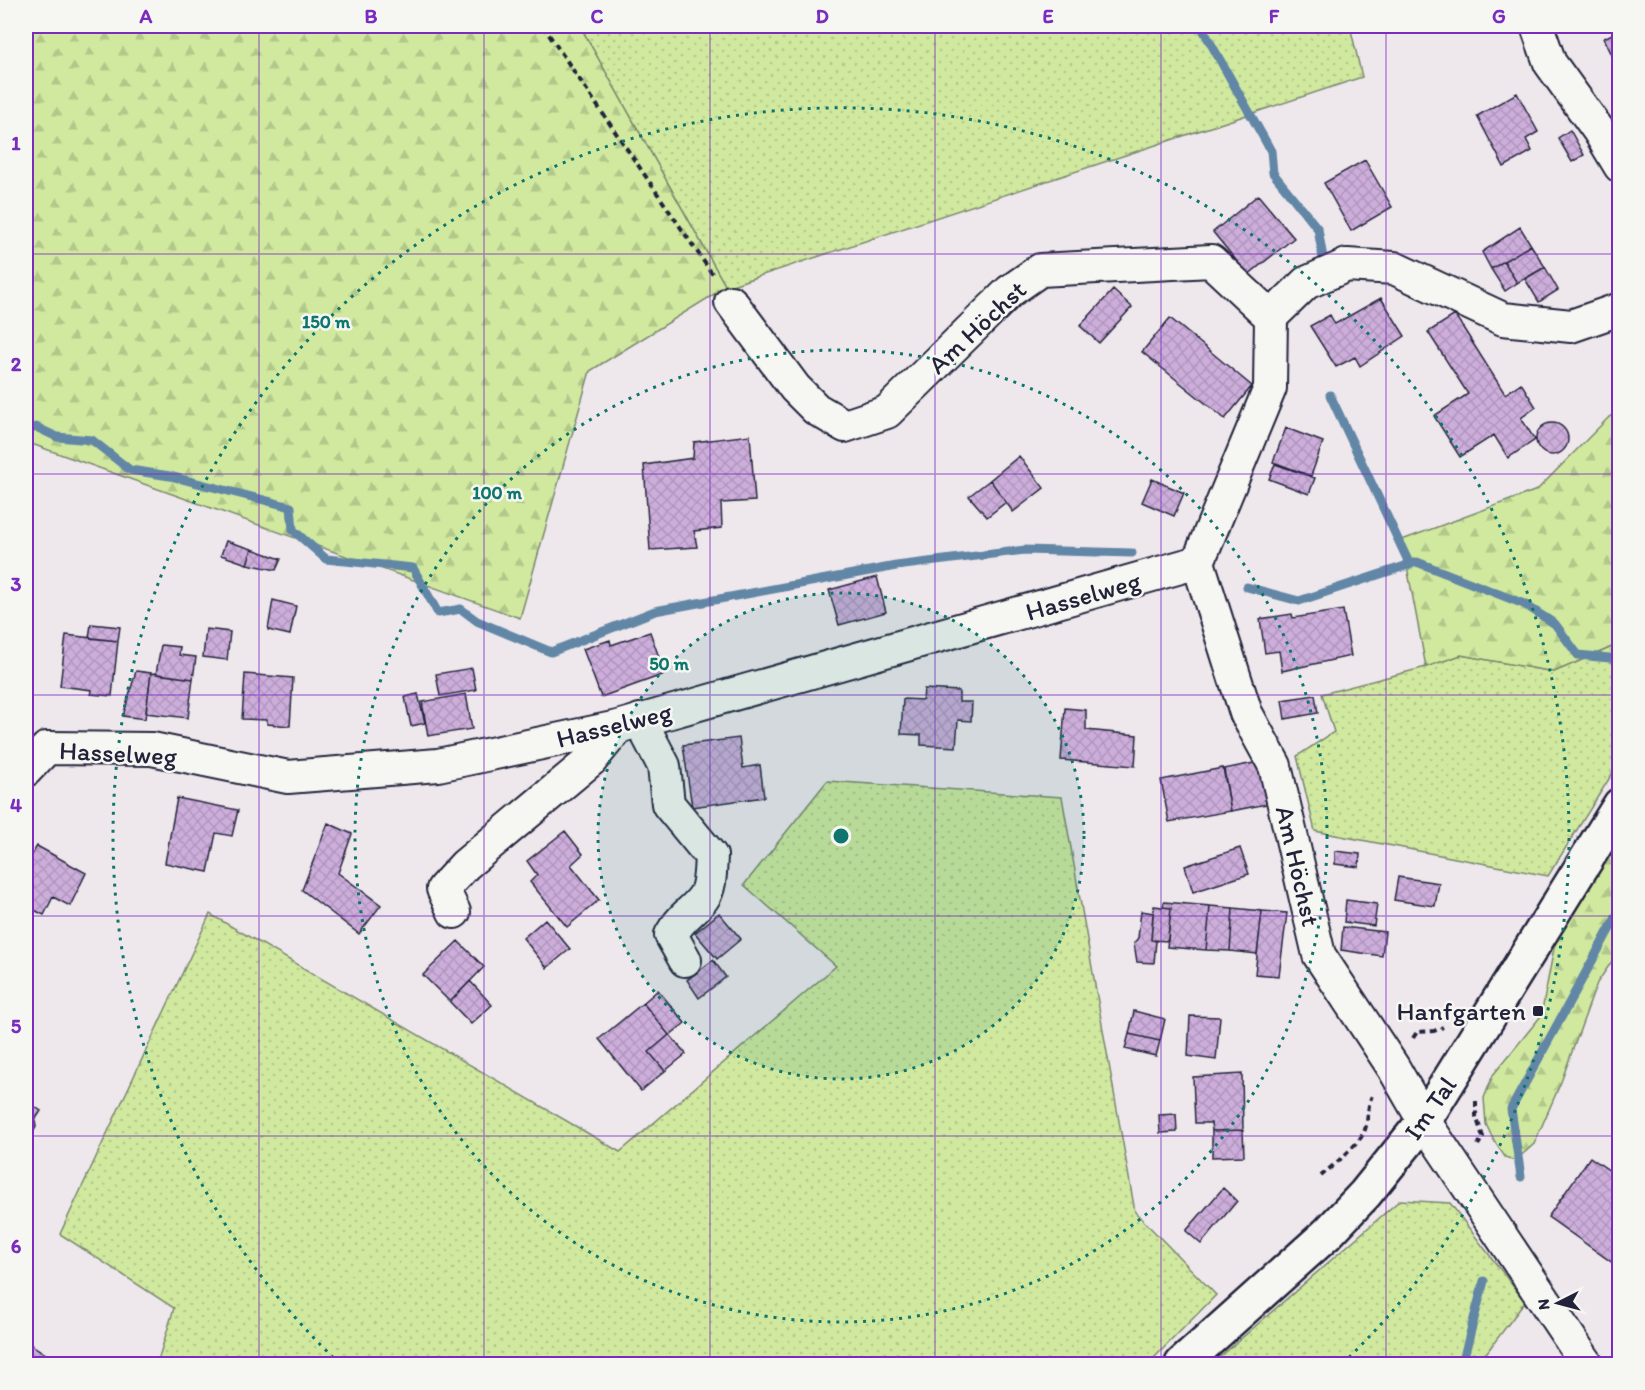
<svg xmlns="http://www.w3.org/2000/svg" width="1645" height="1390" viewBox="0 0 1645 1390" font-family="Itim,sans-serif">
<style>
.grass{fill:url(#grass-dots);stroke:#79866d;stroke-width:1.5}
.forest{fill:url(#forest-firs);stroke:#79866d;stroke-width:1.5}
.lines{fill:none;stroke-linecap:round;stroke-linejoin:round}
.stream{stroke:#6286a5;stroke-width:9}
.building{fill:url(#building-cross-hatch);stroke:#22223b;stroke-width:1.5}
.minor-casing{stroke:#22223b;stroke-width:36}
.major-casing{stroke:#22223b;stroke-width:38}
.path{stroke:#22223b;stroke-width:4;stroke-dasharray:6 4.5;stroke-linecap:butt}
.minor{stroke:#f6f6f2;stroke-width:32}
.major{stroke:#f6f6f2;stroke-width:33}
.grid{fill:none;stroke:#7b2cbf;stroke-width:1.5;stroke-opacity:0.55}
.ring{fill:none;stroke:#0f766e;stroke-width:3;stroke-dasharray:3 6}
.poi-dot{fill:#22223b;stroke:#f6f6f2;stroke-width:2}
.labels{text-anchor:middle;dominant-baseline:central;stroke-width:5;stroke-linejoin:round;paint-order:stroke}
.street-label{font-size:26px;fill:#22223b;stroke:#f6f6f2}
.poi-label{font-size:26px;fill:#22223b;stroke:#f6f6f2;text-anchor:end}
.centre{fill:#0f766e;stroke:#f6f6f2;stroke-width:3}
.ring-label{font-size:18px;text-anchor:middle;font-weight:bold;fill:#0f766e;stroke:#f6f6f2;stroke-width:5;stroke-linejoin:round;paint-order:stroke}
.neatline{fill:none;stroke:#7b2cbf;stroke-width:2}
.grid-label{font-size:20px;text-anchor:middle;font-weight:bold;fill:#7b2cbf}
</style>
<defs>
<pattern id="grass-dots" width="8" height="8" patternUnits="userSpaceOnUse" patternTransform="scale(1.5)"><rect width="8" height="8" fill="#d0e99f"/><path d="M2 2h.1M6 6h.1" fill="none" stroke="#b2c88a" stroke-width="1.8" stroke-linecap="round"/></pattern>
<pattern id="forest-firs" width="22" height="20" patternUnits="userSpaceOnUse" patternTransform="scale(1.5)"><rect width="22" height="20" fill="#d0e99f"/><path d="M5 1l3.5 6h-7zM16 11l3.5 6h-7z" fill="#b2c88a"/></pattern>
<pattern id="building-cross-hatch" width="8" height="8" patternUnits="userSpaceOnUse" patternTransform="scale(1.5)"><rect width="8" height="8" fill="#cdaedb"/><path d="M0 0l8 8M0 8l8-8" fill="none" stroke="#b095bd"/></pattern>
</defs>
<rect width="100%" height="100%" fill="#eee8ed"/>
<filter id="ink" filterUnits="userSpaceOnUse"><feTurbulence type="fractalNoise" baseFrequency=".0167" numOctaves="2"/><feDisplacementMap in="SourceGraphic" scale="12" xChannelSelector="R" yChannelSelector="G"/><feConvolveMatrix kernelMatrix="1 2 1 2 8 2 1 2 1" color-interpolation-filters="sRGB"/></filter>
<g filter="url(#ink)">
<path class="grass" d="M 580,26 L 1350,26 L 1362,77 L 726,287 Z
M 1619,644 L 1619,763 L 1548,876 L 1315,831 L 1297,756 L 1334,732 L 1322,694 L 1426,667 L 1461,655 L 1554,672 Z
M 827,781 L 1062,797 L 1135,1212 L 1216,1295 L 1148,1364 L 157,1364 L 174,1308 L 60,1234 L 210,914 L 620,1152 L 836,966 L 744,885 Z
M 1400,1200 L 1450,1203 L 1525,1302 L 1478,1364 L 1212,1364 Z"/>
<path class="forest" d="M 26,26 L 580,26 L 726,287 L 590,371 L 520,618 L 26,442 Z
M 1619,412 L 1619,644 L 1554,672 L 1461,655 L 1426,667 L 1402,540 L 1537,490 L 1608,418 Z
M 1619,822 L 1619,951 L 1597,983 L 1561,1082 L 1534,1144 L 1515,1161 L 1505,1157 L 1494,1141 L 1486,1124 L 1484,1098 L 1493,1075 L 1541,1016 L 1559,922 Z"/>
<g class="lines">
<path class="stream" d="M 1201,26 L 1271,151 L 1273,173 L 1318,229 L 1323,258
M 1330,395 L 1410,565
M 26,431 L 36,427 L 57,437 L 92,440 L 130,470 L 170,476 L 291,507 L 293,530 L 326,559 L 413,568 L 438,613 L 461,609 L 477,621 L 551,652 L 655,611 L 896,566 L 1025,550 L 1132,553
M 1247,587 L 1299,601 L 1417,562 L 1524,604 L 1555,624 L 1578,655 L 1620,659
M 1521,1177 L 1511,1109 L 1620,910
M 1462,1364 L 1484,1281"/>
</g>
<path class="building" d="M 1620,30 L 1620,72 L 1604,38 Z
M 1517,93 L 1538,132 L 1526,139 L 1532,151 L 1504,167 L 1477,116 Z
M 1570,130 L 1584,155 L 1572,162 L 1558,138 Z
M 1365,160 L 1392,207 L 1351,231 L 1324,183 Z
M 1258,195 L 1294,238 L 1248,275 L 1213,232 Z
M 1520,227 L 1531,245 L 1491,269 L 1482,252 Z
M 1531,245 L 1545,267 L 1517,283 L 1504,261 Z
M 1504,261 L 1517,283 L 1505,291 L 1491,269 Z
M 1545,267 L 1558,290 L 1539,302 L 1525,279 Z
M 1113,290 L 1132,307 L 1099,343 L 1080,326 Z
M 1381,298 L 1405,336 L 1360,366 L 1355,357 L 1336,367 L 1310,326 L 1330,315 L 1335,324 Z
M 1455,315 L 1505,394 L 1521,383 L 1536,407 L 1521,418 L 1535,440 L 1508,458 L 1494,435 L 1460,457 L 1434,416 L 1468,394 L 1428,332 Z
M 1170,318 L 1252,386 L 1225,419 L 1142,352 Z
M1536 439a16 16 0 1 1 32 0a16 16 0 1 1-32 0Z
M 1286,428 L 1323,442 L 1311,476 L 1273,462 Z
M 750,435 L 755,501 L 721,503 L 722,528 L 694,531 L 697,547 L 650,550 L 644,465 L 693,458 L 694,442 Z
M 1019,456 L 1044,488 L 1013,512 L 990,480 Z
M 1275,464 L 1315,478 L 1309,494 L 1269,479 Z
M 1152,479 L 1184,493 L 1174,516 L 1142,502 Z
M 990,480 L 1006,502 L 987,517 L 969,496 Z
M 226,541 L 252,549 L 247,564 L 221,555 Z
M 252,549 L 281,559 L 276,570 L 247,564 Z
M 877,577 L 886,612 L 839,625 L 829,590 Z
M 273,600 L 296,606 L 290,635 L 268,630 Z
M 1343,610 L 1351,656 L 1282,671 L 1279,651 L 1265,653 L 1260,619 L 1292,614 L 1293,618 Z
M 91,624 L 120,627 L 118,641 L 89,638 Z
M 206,629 L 230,632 L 227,660 L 203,657 Z
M 650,632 L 665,674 L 601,697 L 583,649 L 610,640 L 611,645 Z
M 66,635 L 118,641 L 112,696 L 91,694 L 92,690 L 60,686 Z
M 161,645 L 180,647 L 179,655 L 196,657 L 193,679 L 156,674 Z
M 472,668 L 476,690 L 440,696 L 436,674 Z
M 136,671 L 151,673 L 145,719 L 123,716 Z
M 151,673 L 193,679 L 188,718 L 146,713 Z
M 245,674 L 293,678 L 290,726 L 267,724 L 267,720 L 242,719 Z
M 924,689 L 959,691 L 959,702 L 972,702 L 971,721 L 958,720 L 956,747 L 921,745 L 921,735 L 901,734 L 903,699 L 923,700 Z
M 418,694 L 425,723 L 411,726 L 405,697 Z
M 466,694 L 472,729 L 428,736 L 422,702 Z
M 1315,695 L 1318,713 L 1285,719 L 1282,700 Z
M 1065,708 L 1086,710 L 1086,730 L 1137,735 L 1135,766 L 1061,760 Z
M 739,738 L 743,768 L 760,765 L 764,797 L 692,807 L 683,745 Z
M 1259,762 L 1267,804 L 1231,811 L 1224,769 Z
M 1223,768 L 1231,811 L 1169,822 L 1161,780 Z
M 177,798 L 238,810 L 232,836 L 216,833 L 208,872 L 165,863 Z
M 328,823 L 352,834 L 338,873 L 381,905 L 359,934 L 302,890 Z
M 565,831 L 583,854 L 571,865 L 599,900 L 567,927 L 530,882 L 537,875 L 527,861 Z
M 37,846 L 86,873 L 70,906 L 53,897 L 44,915 L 26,906 L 26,864 Z
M 1240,848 L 1249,874 L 1193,892 L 1185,866 Z
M 1335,851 L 1360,854 L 1359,867 L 1335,864 Z
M 1398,877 L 1439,883 L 1435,906 L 1394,900 Z
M 1346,900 L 1377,904 L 1374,926 L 1344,922 Z
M 1164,902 L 1210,906 L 1206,950 L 1167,947 L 1171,908 L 1163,907 Z
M 1154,906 L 1171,908 L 1168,941 L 1151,940 Z
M 1210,906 L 1233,908 L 1230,951 L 1206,950 Z
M 1233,908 L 1262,911 L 1257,954 L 1230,951 Z
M 1141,911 L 1153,913 L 1151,940 L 1156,941 L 1154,963 L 1137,962 L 1134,943 L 1138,938 Z
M 1262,911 L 1287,913 L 1279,976 L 1255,974 Z
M 719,913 L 741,939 L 717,959 L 695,933 Z
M 545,919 L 570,949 L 547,968 L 523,938 Z
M 1343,927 L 1385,932 L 1382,956 L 1341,950 Z
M 458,941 L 484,967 L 450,1002 L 423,975 Z
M 713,960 L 726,977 L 699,998 L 687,980 Z
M 470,981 L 492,1005 L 471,1024 L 450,1002 Z
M 658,990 L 685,1023 L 670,1035 L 686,1054 L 665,1071 L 649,1052 L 669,1035 L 643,1003 Z
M 643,1003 L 669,1035 L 649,1052 L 665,1071 L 641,1091 L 599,1039 Z
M 1134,1011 L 1165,1019 L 1160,1041 L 1129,1034 Z
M 1190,1016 L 1220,1017 L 1216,1060 L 1188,1056 Z
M 1129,1034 L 1160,1041 L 1156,1056 L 1125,1049 Z
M 1242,1074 L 1243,1130 L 1212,1131 L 1211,1123 L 1195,1123 L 1193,1077 Z
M 26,1101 L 41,1111 L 35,1120 L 36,1127 L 32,1134 L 26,1135 Z
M 1176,1114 L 1177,1132 L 1160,1133 L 1159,1115 Z
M 1243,1130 L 1244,1156 L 1212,1157 L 1212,1131 Z
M 1590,1157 L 1620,1178 L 1620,1268 L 1548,1217 Z
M 1223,1188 L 1237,1201 L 1201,1244 L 1186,1231 Z
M 26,1336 L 28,1338 L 26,1341 L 47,1355 L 40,1364 L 26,1364 Z"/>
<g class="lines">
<defs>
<path id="minor" d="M 1537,26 L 1550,63 L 1599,131 L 1620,166
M 731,302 L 795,388 L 816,409 L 845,426 L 887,412 L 1010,291 L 1040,270 L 1211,261 L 1271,317
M 640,720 L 664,766 L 668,804 L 711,856 C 710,869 711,887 703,898 C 692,913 682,915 671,935 L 685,960
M 26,770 L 47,748 L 152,749 L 288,777 L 438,765 L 618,727 L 1198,562
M 454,912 L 443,889 L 465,865 L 591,760 L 618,727
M 1587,1364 L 1424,1121 L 1393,1067 L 1319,955 L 1275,766 L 1246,713 L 1198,562 L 1270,388 L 1271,317 L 1306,283 L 1347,265 L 1394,268 L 1503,319 L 1571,326 L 1620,309"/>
<path id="major" d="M 1182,1364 L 1327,1234 L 1365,1194 L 1424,1121 L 1620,805"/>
</defs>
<use href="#minor" class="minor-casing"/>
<use href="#major" class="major-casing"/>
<path class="path" d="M 543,26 L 713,275
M 1413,1038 L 1417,1032 L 1434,1031 L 1443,1027
M 1476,1101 L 1476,1116 L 1483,1137 L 1478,1145
M 1321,1176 C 1334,1164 1356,1148 1364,1132 C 1369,1121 1367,1104 1372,1096"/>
<use href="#minor" class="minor"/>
<use href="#major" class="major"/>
</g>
</g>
<path class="grid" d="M 259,26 L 259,1364M 484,26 L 484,1364M 710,26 L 710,1364M 935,26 L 935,1364M 1161,26 L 1161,1364M 1386,26 L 1386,1364M 26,254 L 1620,254M 26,474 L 1620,474M 26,695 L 1620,695M 26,916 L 1620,916M 26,1136 L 1620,1136"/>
<circle cx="841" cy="836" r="243" fill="#0f766e" fill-opacity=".12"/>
<g class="ring">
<circle cx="841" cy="836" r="243"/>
<circle cx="841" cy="836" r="486"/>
<path d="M340 1364A728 728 0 1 1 1342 1364"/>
</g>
<rect class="poi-dot" x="1532" y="1005" width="12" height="12" rx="3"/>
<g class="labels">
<g class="street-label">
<text transform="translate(977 327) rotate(-43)">Am Höchst</text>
<text transform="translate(1083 596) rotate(-16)">Hasselweg</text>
<text transform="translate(614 725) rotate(-14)">Hasselweg</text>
<text transform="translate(118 753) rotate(3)">Hasselweg</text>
<text transform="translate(1298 866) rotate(77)">Am Höchst</text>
<text transform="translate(1430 1108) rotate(-55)">Im Tal</text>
</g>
<g class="poi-label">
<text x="1526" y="1011">Hanfgarten</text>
</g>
</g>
<circle cx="841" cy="836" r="9" class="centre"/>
<g class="ring-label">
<text x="326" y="328">150 m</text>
<text x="497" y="499">100 m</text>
<text x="669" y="670">50 m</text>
</g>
<rect width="1645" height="1390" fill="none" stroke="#f6f6f2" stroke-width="66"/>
<g transform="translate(1558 1303) rotate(264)" stroke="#f6f6f2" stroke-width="4.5" paint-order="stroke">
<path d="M0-4.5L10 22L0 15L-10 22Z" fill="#22223b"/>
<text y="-9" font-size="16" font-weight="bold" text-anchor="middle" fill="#22223b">N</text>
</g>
<rect x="33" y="33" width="1579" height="1324" class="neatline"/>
<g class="grid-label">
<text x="146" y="23">A</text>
<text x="371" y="23">B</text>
<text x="597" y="23">C</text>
<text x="822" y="23">D</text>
<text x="1048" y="23">E</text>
<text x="1274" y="23">F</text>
<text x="1499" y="23">G</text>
<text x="16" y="150">1</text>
<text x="16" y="371">2</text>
<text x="16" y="591">3</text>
<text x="16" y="812">4</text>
<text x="16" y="1033">5</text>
<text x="16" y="1253">6</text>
</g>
</svg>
